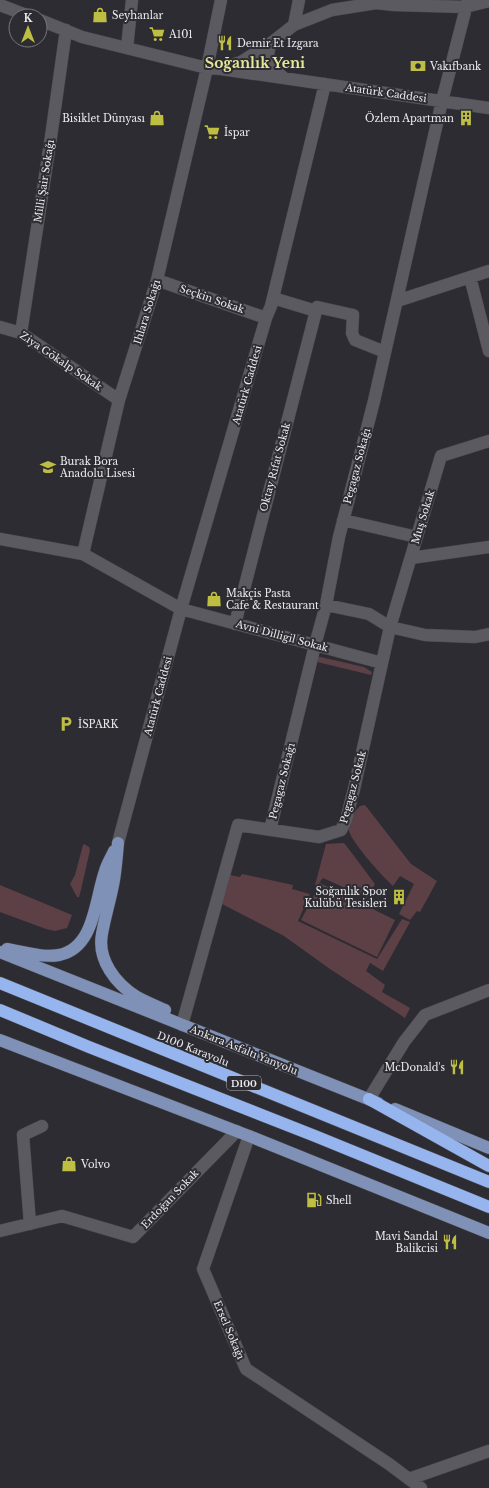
<svg xmlns="http://www.w3.org/2000/svg" width="489" height="1488" viewBox="0 0 489 1488" font-family="'Libre Baskerville',serif">
<style>
.green{fill:#5c4046}
.lines{fill:none;stroke-linecap:round;stroke-linejoin:round}
.minor-casing{stroke:#49484c;stroke-width:13}
.major-casing{stroke:#49484c;stroke-width:13}
.highway-casing{stroke:#49484c;stroke-width:13}
.minor{stroke:#5c5a61;stroke-width:12}
.major{stroke:#7f91b6;stroke-width:12}
.highway{stroke:#96b5ef;stroke-width:12}
.labels{text-anchor:middle;dominant-baseline:central;stroke-width:4;stroke-linejoin:round;paint-order:stroke}
.shield{fill:#2d2c32;stroke:#b2b2b6;stroke-width:1}
.shield-label{font-size:9px;font-weight:bold;fill:#ebebee}
.poi-label{font-size:10px;fill:#ebebee;stroke:#2d2c32;text-anchor:start}
.street-label{font-size:10px;fill:#ebebee;stroke:#2d2c32}
.district-label{font-size:14px;font-weight:bold;fill:#e6e899;stroke:#2d2c32}
</style>
<rect width="100%" height="100%" fill="#2d2c32"/>
<path class="green" d="M 316,656 L 364,667 L 372,672 L 371,675 L 313,661 Z
M 365,805 L 411,864 L 437,881 L 420,912 L 417,911 L 410,920 L 399,914 L 414,884 L 400,876 L 393,886 C 383,877 348,839 348,827 C 347,820 355,811 360,806 Z
M 343,843 L 345,844 L 375,884 L 367,898 L 323,878 L 317,886 L 315,885 L 326,844 Z
M 84,844 L 89,847 L 90,850 L 81,890 L 79,897 L 77,897 L 70,884 L 75,875 L 83,845 Z
M 242,874 L 293,885 L 292,889 L 310,894 L 298,921 L 377,959 L 402,919 L 410,922 L 383,971 L 370,963 L 366,971 L 385,985 L 382,992 L 410,1008 L 405,1018 L 330,969 L 284,936 L 222,904 L 230,875 L 240,877 Z
M 320,883 L 395,920 L 377,957 L 301,920 Z
M 0,885 L 72,915 L 67,928 L 55,931 L 46,929 L 0,912 Z"/>
<g class="lines">
<defs>
<path id="minor" d="M 0,5 L 29,16
M 40,20 L 82,37 L 207,68 L 221,69 L 489,108
M 294,25 L 299,0
M 271,43 C 264,62 269,66 284,78
M 127,48 L 132,0
M 222,68 L 241,62 L 271,43 L 294,25 L 332,10 L 376,3 L 394,5 L 465,7 L 489,1
M 470,277 L 489,351
M 157,280 L 266,318
M 273,298 L 316,311
M 397,301 L 489,271
M 0,327 L 21,333 L 119,400
M 21,333 L 51,137 L 66,30
M 343,520 L 417,537
M 0,539 L 83,554 L 181,609 L 382,663
M 83,554 L 119,400 L 157,280 L 207,68 L 221,0
M 411,558 L 489,547
M 326,605 L 369,614 L 390,627 L 425,635 L 475,637 L 489,634
M 235,624 L 317,307 L 353,315 L 352,333 L 355,340 L 385,352
M 270,830 L 315,645 L 326,605 L 339,537 L 374,401 L 442,101 L 468,0
M 118,843 L 181,609 L 266,318 L 271,306 L 325,84
M 182,1025 L 238,825 L 319,837 L 341,830 L 346,820 L 354,789 L 390,627 L 441,456 L 489,441
M 369,1099 L 404,1042 L 425,1015 L 489,990
M 249,1136 L 203,1269 L 246,1369 L 389,1464 L 421,1488
M 30,1224 L 23,1135 L 42,1126
M 0,1231 L 62,1216 L 133,1237 L 237,1131
M 409,1479 L 489,1451"/>
<path id="major" d="M 118,843 C 117,855 116,868 114,880 C 111,898 105,916 102,934 C 97,960 116,984 137,997 C 146,1002 156,1006 165,1010
M 7,949 C 24,952 43,958 59,955 C 95,948 95,899 105,871 C 107,864 111,858 114,851
M 0,952 L 378,1103
M 0,1040 L 249,1136 L 489,1233
M 395,1109 L 489,1148"/>
<path id="highway" d="M 0,983 L 489,1182
M 0,1010 L 89,1047 L 315,1136 L 489,1207
M 369,1099 L 489,1166"/>
</defs>
<use href="#minor" class="minor-casing"/>
<use href="#major" class="major-casing"/>
<use href="#highway" class="highway-casing"/>
<use href="#minor" class="minor"/>
<use href="#major" class="major"/>
<use href="#highway" class="highway"/>
</g>
<defs>
<symbol id="shop-bare" viewBox="-9 -9 18 18"><path d="M-5-2.5h2.3a2.7 3.5 0 0 1 5.4 0H5L5.5 6h-11ZM-1.5-2.5h3a1.5 2.3 0 0 0-3 0Z" fill="#bebf42" stroke="#2d2c32" stroke-width="2.5" paint-order="stroke"/></symbol>
<symbol id="supermarket-bare" viewBox="-9 -9 18 18"><path d="M-6-5.5h2.5l.6 2H6L4.5 2H-2.5L-4.4-4H-6ZM-1.5 3.2a1.3 1.3 0 1 0 .1 0ZM3 3.2a1.3 1.3 0 1 0 .1 0Z" fill="#bebf42" stroke="#2d2c32" stroke-width="2.5" paint-order="stroke"/></symbol>
<symbol id="restaurant-bare" viewBox="-9 -9 18 18"><path d="M-5-6h1v4h1v-4h1v4h1v-4h1v5L-1.5 .5V6h-2V.5L-5-1ZM5-6V6H3V1.5H1.5Q1.5-4 5-6Z" fill="#bebf42" stroke="#2d2c32" stroke-width="2.5" paint-order="stroke"/></symbol>
<symbol id="bank-bare" viewBox="-9 -9 18 18"><path d="M-6-4H6V4H-6ZM0-2.3a2.3 2.3 0 1 0 0 4.6a2.3 2.3 0 1 0 0-4.6Z" fill="#bebf42" stroke="#2d2c32" stroke-width="2.5" paint-order="stroke"/></symbol>
<symbol id="building-bare" viewBox="-9 -9 18 18"><path d="M-4-6H4V6H1V3H-1V6H-4ZM-2.5-4.3h1.7v1.8h-1.7ZM.8-4.3h1.7v1.8H.8ZM-2.5-1h1.7V.8h-1.7ZM.8-1h1.7V.8H.8Z" fill="#bebf42" stroke="#2d2c32" stroke-width="2.5" paint-order="stroke"/></symbol>
<symbol id="school-bare" viewBox="-9 -9 18 18"><path d="M0-5L7-2L0 1L-7-2ZM-4 1L0 2.5L4 1V4Q0 6-4 4Z" fill="#bebf42" stroke="#2d2c32" stroke-width="2.5" paint-order="stroke"/></symbol>
<symbol id="parking-bare" viewBox="-9 -9 18 18"><path d="M-3.5-5.5H1a3.5 3.5 0 0 1 0 7H-1V5.5H-3.5ZM-1-3.4V-.6H.8a1.4 1.4 0 0 0 0-2.8Z" fill="#bebf42" stroke="#2d2c32" stroke-width="2.5" paint-order="stroke"/></symbol>
<symbol id="fuel-bare" viewBox="-9 -9 18 18"><path d="M-5.5-6h7V0h2V4h1.3V-2.5L3-4.5l.8-.8L6-3V5H2.5V1h-1V6h-7ZM-4.2-4.7v3.2H.2V-4.7Z" fill="#bebf42" stroke="#2d2c32" stroke-width="2.5" paint-order="stroke"/></symbol>
</defs>
<g fill-rule="evenodd">
<use href="#shop-bare" x="89" y="4" width="22" height="22"/>
<use href="#supermarket-bare" x="146" y="23" width="22" height="22"/>
<use href="#restaurant-bare" x="214" y="32" width="22" height="22"/>
<use href="#bank-bare" x="407" y="55" width="22" height="22"/>
<use href="#shop-bare" x="146" y="107" width="22" height="22"/>
<use href="#building-bare" x="455" y="107" width="22" height="22"/>
<use href="#supermarket-bare" x="201" y="121" width="22" height="22"/>
<use href="#school-bare" x="37" y="456" width="22" height="22"/>
<use href="#shop-bare" x="203" y="588" width="22" height="22"/>
<use href="#parking-bare" x="55" y="713" width="22" height="22"/>
<use href="#building-bare" x="388" y="886" width="22" height="22"/>
<use href="#restaurant-bare" x="446" y="1056" width="22" height="22"/>
<use href="#shop-bare" x="58" y="1153" width="22" height="22"/>
<use href="#fuel-bare" x="303" y="1189" width="22" height="22"/>
<use href="#restaurant-bare" x="439" y="1231" width="22" height="22"/>
</g>
<g class="labels">
<rect class="shield" x="227" y="1076" width="34" height="14" rx="3"/>
<g class="shield-label">
<text x="244" y="1083">D100</text>
</g>
<g class="poi-label">
<text x="112" y="15">Seyhanlar</text>
<text x="169" y="34">A101</text>
<text x="237" y="43">Demir Et Izgara</text>
<text x="430" y="66">Vakıfbank</text>
<text x="145" y="118" text-anchor="end">Bisiklet Dünyası</text>
<text x="454" y="118" text-anchor="end">Özlem Apartman</text>
<text x="224" y="132">İspar</text>
<text x="60" y="461">Burak Bora<tspan x="60" dy="12">Anadolu Lisesi</tspan></text>
<text x="226" y="593">Makçis Pasta<tspan x="226" dy="12">Cafe &amp; Restaurant</tspan></text>
<text x="78" y="724">İSPARK</text>
<text x="387" y="891" text-anchor="end">Soğanlık Spor<tspan x="387" dy="12">Kulübü Tesisleri</tspan></text>
<text x="445" y="1067" text-anchor="end">McDonald's</text>
<text x="81" y="1164">Volvo</text>
<text x="326" y="1200">Shell</text>
<text x="438" y="1236" text-anchor="end">Mavi Sandal<tspan x="438" dy="12">Balikcisi</tspan></text>
</g>
<g class="street-label">
<text transform="translate(386 93) rotate(8)">Atatürk Caddesi</text>
<text transform="translate(44 181) rotate(-81)">Milli Şair Sokağı</text>
<text transform="translate(212 299) rotate(19)">Seçkin Sokak</text>
<text transform="translate(147 312) rotate(-73)">Ihlara Sokağı</text>
<text transform="translate(61 361) rotate(34)">Ziya Gökalp Sokak</text>
<text transform="translate(247 385) rotate(-74)">Atatürk Caddesi</text>
<text transform="translate(357 466) rotate(-75)">Pegagaz Sokağı</text>
<text transform="translate(275 467) rotate(-75)">Oktay Rıfat Sokak</text>
<text transform="translate(423 517) rotate(-73)">Muş Sokak</text>
<text transform="translate(282 636) rotate(15)">Avni Dilligil Sokak</text>
<text transform="translate(158 696) rotate(-75)">Atatürk Caddesi</text>
<text transform="translate(282 781) rotate(-76)">Pegagaz Sokağı</text>
<text transform="translate(353 787) rotate(-75)">Pegagaz Sokak</text>
<text transform="translate(193 1049) rotate(22)">D100 Karayolu</text>
<text transform="translate(244 1050) rotate(22)">Ankara Asfaltı Yanyolu</text>
<text transform="translate(170 1199) rotate(-46)">Erdoğan Sokak</text>
<text transform="translate(229 1330) rotate(67)">Ersel Sokağı</text>
</g>
<g class="district-label">
<text x="255" y="63">Soğanlık Yeni</text>
</g>
</g>
<g transform="translate(28 28)"><circle r="19" fill="#2d2c32" stroke="#79787d"/>
<path d="M0-3L7 15L0 10L-7 15Z" fill="#bebf42"/>
<text y="-6" font-size="11" font-weight="bold" text-anchor="middle" fill="#ebebee">K</text>
</g>
</svg>
